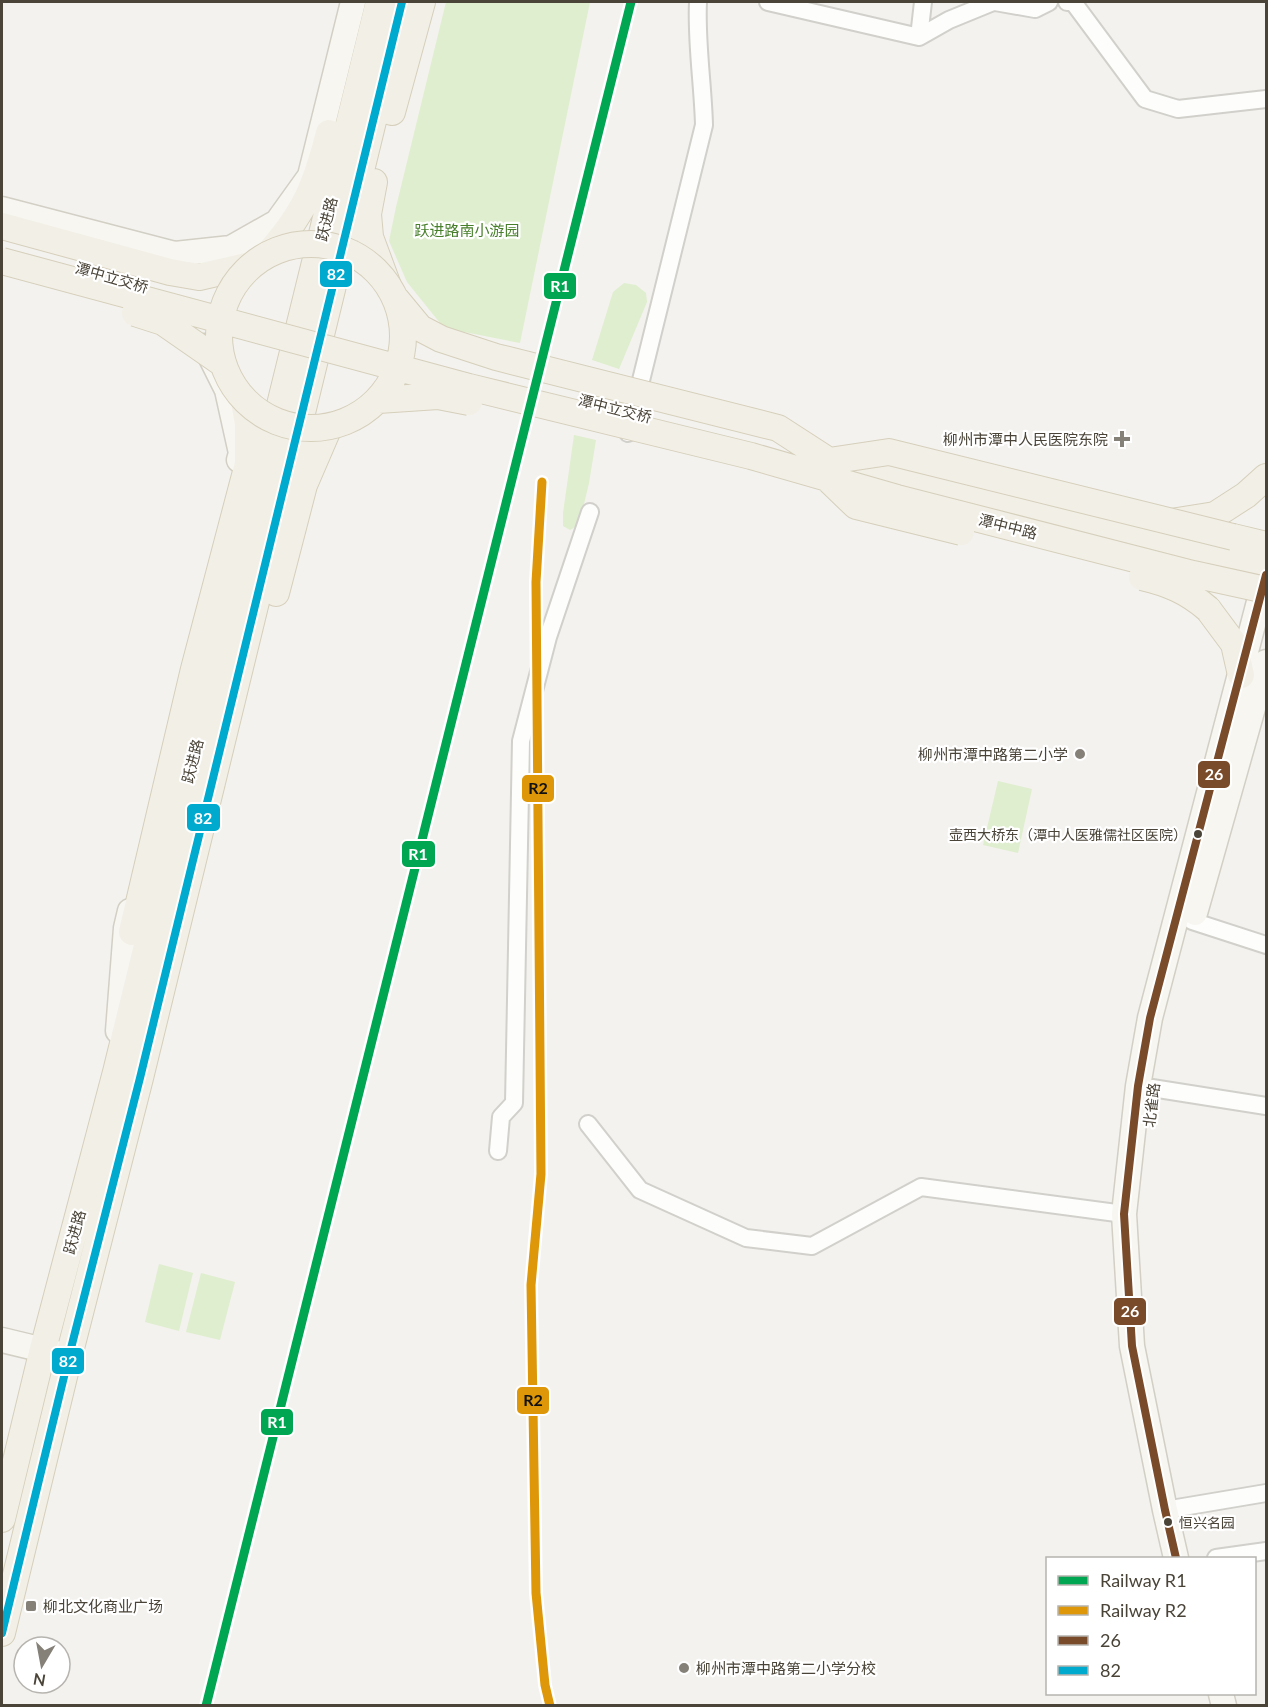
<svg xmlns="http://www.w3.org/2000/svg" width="1268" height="1707" viewBox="0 0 1268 1707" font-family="Lato,'Noto Sans SC',sans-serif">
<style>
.green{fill:#dfeece}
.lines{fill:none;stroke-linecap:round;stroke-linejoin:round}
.street-casing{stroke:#d1d0cb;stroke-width:20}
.secondary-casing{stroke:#d2cfc5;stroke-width:27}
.primary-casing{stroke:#d5cfbb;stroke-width:28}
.street{stroke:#fdfdfc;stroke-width:16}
.secondary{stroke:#f7f6f1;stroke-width:24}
.primary{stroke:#f2efe6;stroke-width:26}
.primary-bridge-casing{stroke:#d5cfbb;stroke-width:28;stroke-linecap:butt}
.primary-bridge{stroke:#f2efe6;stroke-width:26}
.bus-1-casing{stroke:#fff;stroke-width:12}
.bus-2-casing{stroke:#fff;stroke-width:12}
.bus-1{stroke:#7a4b2a;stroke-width:8}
.bus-2{stroke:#00a9ce;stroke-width:8}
.rail-1-casing{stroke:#fff;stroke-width:14}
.rail-2-casing{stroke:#fff;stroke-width:14}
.rail-1{stroke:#00a651;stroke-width:9}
.rail-2{stroke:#dd9708;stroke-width:9}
.poi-dot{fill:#858178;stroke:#fff;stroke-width:2}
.bus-dot{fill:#4a4438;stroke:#fff;stroke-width:2}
.labels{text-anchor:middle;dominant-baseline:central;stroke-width:4.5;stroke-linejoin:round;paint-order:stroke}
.bus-label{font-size:14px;fill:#4a4438;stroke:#fff;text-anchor:end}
.street-label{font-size:15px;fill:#4a4438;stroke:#fff}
.park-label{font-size:15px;fill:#467e2a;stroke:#fff}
.poi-label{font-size:15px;fill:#4a4438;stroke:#fff;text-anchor:end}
.line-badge{stroke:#fff;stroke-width:2}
.badge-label{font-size:16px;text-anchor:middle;font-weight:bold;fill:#fff}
.pale-badge-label{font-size:16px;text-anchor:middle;font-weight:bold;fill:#111}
</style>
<rect width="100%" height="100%" fill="#f3f2ee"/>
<path class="green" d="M 446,2 L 590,2 L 520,343 L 444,328 L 407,282 L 389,241 L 396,207 Z
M 624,283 L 636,285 L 646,293 L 647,302 L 619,369 L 592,360 L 613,292 Z
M 574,435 L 596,440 L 589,483 L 579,525 L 570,530 L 563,526 L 563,513 Z
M 998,781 L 1032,789 L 1018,853 L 983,845 Z
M 159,1264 L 193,1273 L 179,1331 L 145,1322 Z
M 201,1273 L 235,1282 L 220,1340 L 186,1332 Z"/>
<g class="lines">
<defs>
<path id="street" d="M 768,2 L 919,37 L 949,20 L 993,2
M 995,2 L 1035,9 L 1049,2
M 1067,2 L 1073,2 L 1145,99 L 1178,109 L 1266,99
M 919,37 L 923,2
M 628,433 L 704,125 C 703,85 696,42 698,2
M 1192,921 L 1266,945
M 1152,1088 L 1266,1106
M 588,1124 L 640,1190 L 746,1238 L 812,1246 L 921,1187 L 1124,1214
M 498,1151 L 501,1117 L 514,1103 L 521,741 L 548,637 L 590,512
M 1165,1510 L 1266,1493
M 1216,1558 L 1266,1551"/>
<path id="secondary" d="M 2,209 L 175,254 L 231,248 L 277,222 L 310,176 L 353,2
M 205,346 L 227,390 L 241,453 L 239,460
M 1195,913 L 1266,662
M 118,1031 L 126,928 L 130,911
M 2,1340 L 60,1354
M 1176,1558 L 1165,1510 L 1132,1346 L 1124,1214 L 1138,1086 L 1150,1018 L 1266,575
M 1221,1694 L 1224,1706"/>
<path id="primary" d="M 392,112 L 422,2
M 374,182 L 368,214 L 370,237 L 387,283
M 2,226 L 170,272 L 199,277 L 251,265
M 268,254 C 305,212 315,187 329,133
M 829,461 L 1266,571
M 1171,522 L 1215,515 L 1246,495 L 1266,477
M 1233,537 L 1266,545
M 276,593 L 304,485 L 329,427
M 1208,609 L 1234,644 L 1241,675
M 132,932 L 194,669 L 248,464 L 248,424 L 244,401
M 2,1519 L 43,1349 L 116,1072 L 379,2
M 2,1633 L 69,1356 L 140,1078 L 402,2"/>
</defs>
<use href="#street" class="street-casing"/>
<use href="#secondary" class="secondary-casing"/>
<use href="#primary" class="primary-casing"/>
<use href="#street" class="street"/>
<use href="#secondary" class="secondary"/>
<use href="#primary" class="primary"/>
<defs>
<path id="primary-bridge" d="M219 336a92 92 0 1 1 184 0a92 92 0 1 1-184 0Z
M 2,261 L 469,387 L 751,456 L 897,498 L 1193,574 L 1266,590
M 396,299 L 420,328 L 441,339 L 496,357 L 778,428 L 829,461 L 889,452 L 1233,537
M 135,313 L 163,322 L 222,363
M 378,400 L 438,396 L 469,402
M 830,481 L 856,506 L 961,532
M 1142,577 C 1168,583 1187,591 1208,609"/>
</defs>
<use href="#primary-bridge" class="primary-bridge-casing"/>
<use href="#primary-bridge" class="primary-bridge"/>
<defs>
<path id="bus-1" d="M 1176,1558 L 1165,1510 L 1132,1346 L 1124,1214 L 1138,1086 L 1150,1018 L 1266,575"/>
<path id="bus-2" d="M 2,1633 L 69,1356 L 140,1078 L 402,2"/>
</defs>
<use href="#bus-1" class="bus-1-casing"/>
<use href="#bus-2" class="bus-2-casing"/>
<use href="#bus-1" class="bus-1"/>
<use href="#bus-2" class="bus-2"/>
<defs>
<path id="rail-1" d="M 206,1706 L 631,2"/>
<path id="rail-2" d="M 542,482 L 536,582 L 541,1174 L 531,1285 L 536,1593 L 545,1685 L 550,1706"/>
</defs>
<use href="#rail-1" class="rail-1-casing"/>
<use href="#rail-2" class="rail-2-casing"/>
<use href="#rail-1" class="rail-1"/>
<use href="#rail-2" class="rail-2"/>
</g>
<g class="poi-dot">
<path d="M1119 430h6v6h6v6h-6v6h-6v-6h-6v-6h6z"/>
<circle cx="1080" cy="754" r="6"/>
<rect x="25" y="1600" width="12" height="12" rx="3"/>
<circle cx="684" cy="1668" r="6"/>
</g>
<g class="bus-dot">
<circle cx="1198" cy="834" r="5"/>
<circle cx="1168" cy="1522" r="5"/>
</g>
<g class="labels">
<g class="bus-label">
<text x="1187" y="834">壶西大桥东（潭中人医雅儒社区医院）</text>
<text x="1179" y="1522" text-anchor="start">恒兴名园</text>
</g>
<g class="street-label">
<text transform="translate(326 219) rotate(-76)">跃进路</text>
<text transform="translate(112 277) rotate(16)">潭中立交桥</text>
<text transform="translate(615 408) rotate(14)">潭中立交桥</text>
<text transform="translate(1008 526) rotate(14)">潭中中路</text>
<text transform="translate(192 761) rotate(-76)">跃进路</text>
<text transform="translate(1151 1105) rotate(-83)">北雀路</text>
<text transform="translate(74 1232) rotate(-75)">跃进路</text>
</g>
<g class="park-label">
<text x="467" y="230">跃进路南小游园</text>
</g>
<g class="poi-label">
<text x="1108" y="439">柳州市潭中人民医院东院</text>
<text x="1068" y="754">柳州市潭中路第二小学</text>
<text x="43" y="1606" text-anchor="start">柳北文化商业广场</text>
<text x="696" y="1668" text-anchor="start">柳州市潭中路第二小学分校</text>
</g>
</g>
<g class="line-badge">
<rect x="319" y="260" width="34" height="28" rx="6" fill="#00a9ce"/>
<rect x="543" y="272" width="34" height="28" rx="6" fill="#00a651"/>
<rect x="1197" y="760" width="34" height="29" rx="6" fill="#7a4b2a"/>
<rect x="521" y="774" width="34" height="29" rx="6" fill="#dd9708"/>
<rect x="186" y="803" width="35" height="29" rx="6" fill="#00a9ce"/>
<rect x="401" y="840" width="35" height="28" rx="6" fill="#00a651"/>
<rect x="1113" y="1297" width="34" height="29" rx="6" fill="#7a4b2a"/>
<rect x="51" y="1347" width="34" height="28" rx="6" fill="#00a9ce"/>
<rect x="516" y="1386" width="34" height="29" rx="6" fill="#dd9708"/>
<rect x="260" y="1408" width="34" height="28" rx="6" fill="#00a651"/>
</g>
<g class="badge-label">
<text x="336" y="280">82</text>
<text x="560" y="292">R1</text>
<text x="1214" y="780">26</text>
<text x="203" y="824">82</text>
<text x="418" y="860">R1</text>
<text x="1130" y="1317">26</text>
<text x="68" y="1367">82</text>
<text x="277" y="1428">R1</text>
</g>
<g class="pale-badge-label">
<text x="538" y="794">R2</text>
<text x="533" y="1406">R2</text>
</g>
<rect width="1268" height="1707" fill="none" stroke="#4a4438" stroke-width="6"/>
<rect x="1046" y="1557" width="210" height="138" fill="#ffffff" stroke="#b7b4af" stroke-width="1.5"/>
<rect x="1058" y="1576" width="30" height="9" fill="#00a651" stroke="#b7b4af" stroke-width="1.5"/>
<text x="1100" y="1587" font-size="18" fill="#4a4438">Railway R1</text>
<rect x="1058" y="1606" width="30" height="9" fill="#dd9708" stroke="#b7b4af" stroke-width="1.5"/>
<text x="1100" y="1617" font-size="18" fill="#4a4438">Railway R2</text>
<rect x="1058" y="1636" width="30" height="9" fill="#7a4b2a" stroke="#b7b4af" stroke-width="1.5"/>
<text x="1100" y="1647" font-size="18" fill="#4a4438">26</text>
<rect x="1058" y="1666" width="30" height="9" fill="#00a9ce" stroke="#b7b4af" stroke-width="1.5"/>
<text x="1100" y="1677" font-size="18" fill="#4a4438">82</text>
<g transform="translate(42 1665) rotate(190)"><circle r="28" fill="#ffffff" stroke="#b7b4af" stroke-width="1.5"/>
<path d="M0-4.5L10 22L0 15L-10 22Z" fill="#858178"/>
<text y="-9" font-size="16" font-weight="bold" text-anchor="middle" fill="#4a4438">N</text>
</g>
</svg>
